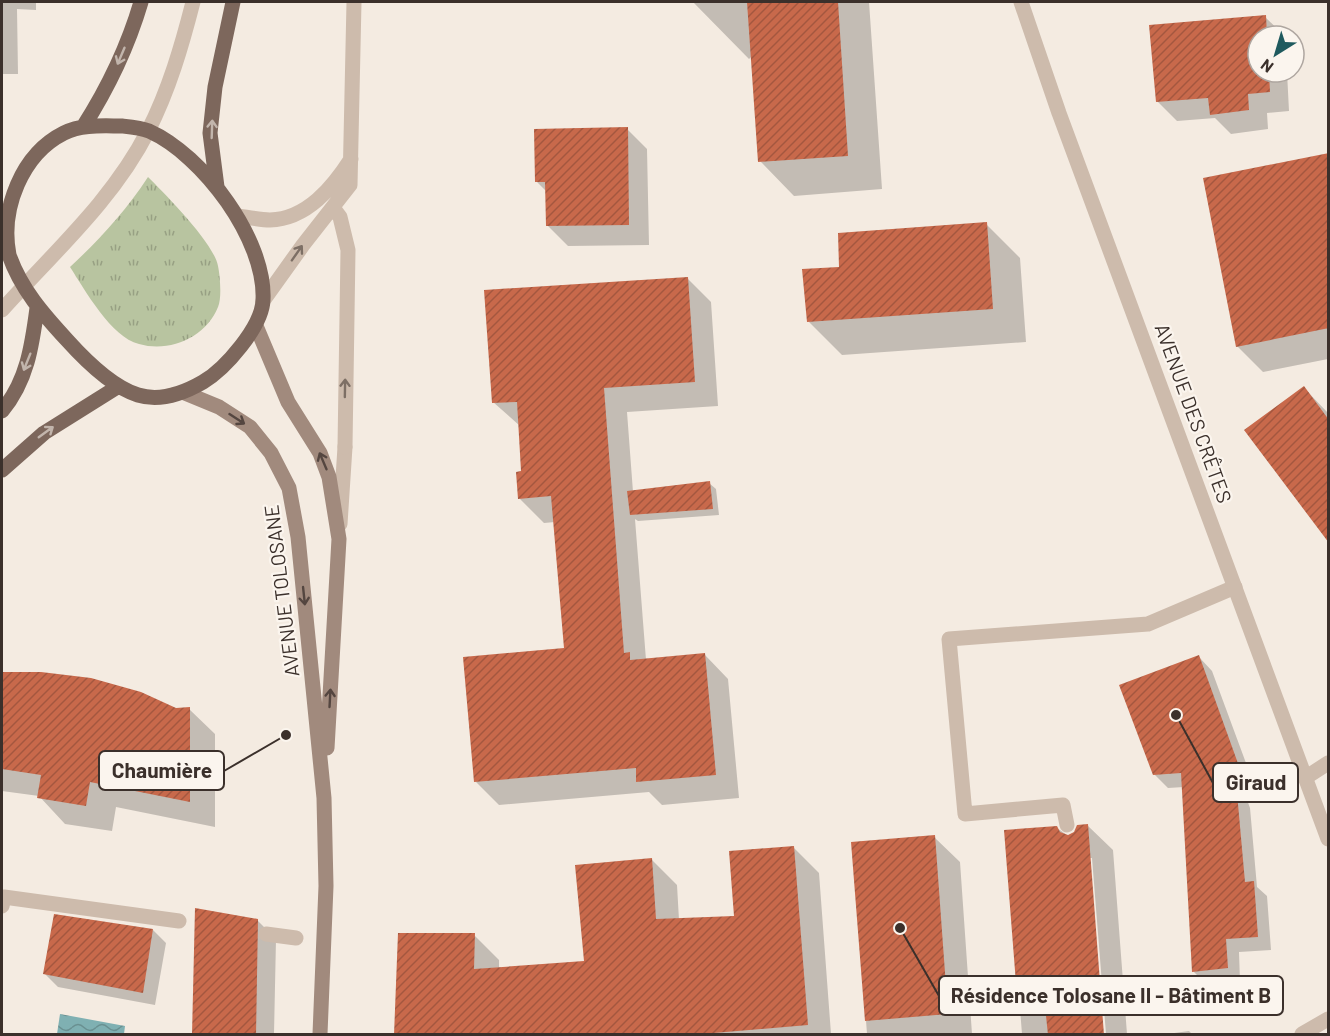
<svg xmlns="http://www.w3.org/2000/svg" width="1330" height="1036" viewBox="0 0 1330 1036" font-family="Barlow,sans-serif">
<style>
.grass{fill:url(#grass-tufts)}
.water{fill:url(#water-waves)}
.shadow{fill:#0003}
.building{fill:url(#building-hatch)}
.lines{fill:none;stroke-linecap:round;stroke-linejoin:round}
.lane{stroke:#cdbbac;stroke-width:15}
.street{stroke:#cdbbac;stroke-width:15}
.secondary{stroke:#a18a7d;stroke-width:15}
.primary{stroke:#7d675c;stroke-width:15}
.oneway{stroke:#c2b5ac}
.oneway2{stroke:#7d6f65}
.oneway3{stroke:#544640}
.labels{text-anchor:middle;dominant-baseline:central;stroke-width:4.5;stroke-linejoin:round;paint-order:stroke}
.street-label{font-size:20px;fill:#3b302b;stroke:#fbf5ee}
.leader{fill:none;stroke:#3b302b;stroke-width:2}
.callout-dot{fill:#3b302b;stroke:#fbf5ee;stroke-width:2}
.callout{fill:#fbf5ee;stroke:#3b302b;stroke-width:2}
.callout-label{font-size:21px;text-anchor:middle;font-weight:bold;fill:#3b302b}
</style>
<defs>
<pattern id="grass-tufts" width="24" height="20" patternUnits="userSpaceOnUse" patternTransform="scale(1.5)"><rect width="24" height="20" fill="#b8c4a0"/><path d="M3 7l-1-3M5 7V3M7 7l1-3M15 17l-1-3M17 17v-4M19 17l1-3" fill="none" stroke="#97a083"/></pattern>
<pattern id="water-waves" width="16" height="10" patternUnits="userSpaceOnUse" patternTransform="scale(1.5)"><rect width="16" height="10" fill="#7fb0b2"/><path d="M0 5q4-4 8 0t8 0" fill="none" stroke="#699091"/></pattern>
<pattern id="building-hatch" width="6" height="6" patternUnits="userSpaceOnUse" patternTransform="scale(1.5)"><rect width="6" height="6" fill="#c8694b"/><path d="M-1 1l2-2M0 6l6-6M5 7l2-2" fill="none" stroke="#a4573f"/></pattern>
</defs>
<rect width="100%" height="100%" fill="#f4ebe1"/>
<path class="grass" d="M 148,177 C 165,194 214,243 218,266 C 220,275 222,298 218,307 C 206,337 170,353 139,344 C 111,337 85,290 70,267 C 100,239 125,212 148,177 Z"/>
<path class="water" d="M 60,1014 L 125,1026 L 124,1034 L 57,1034 Z"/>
<path class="shadow" d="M 2,2 L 36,2 L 36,10 L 17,9 L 18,74 L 2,74 Z
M 693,2 L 869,2 L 882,189 L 794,196 L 760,161 L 752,56 L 749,59 Z
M 1265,17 L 1285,36 L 1258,36 L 1258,72 L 1287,72 L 1289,111 L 1267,113 L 1268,129 L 1231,134 L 1215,118 L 1177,121 L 1157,101 Z
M 627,129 L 647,149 L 649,245 L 568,246 L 548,226 L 547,192 L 537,182 Z
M 1328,155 L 1328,359 L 1263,372 L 1237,346 Z
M 986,224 L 1020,258 L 1026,342 L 842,355 L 808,321 L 841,268 Z
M 687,278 L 711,302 L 718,406 L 627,412 L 633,492 L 709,483 L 716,489 L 719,515 L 638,521 L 635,519 L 646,660 L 705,655 L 728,679 L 739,798 L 662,805 L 649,792 L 499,805 L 475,781 L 566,649 L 555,522 L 544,523 L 520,499 L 523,473 L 520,426 L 493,402 Z
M 1304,388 L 1328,413 L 1328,540 Z
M 1199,657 L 1212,671 L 1253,782 L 1241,783 L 1250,808 L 1257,887 L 1267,896 L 1271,950 L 1239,952 L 1240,982 L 1207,985 L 1193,971 L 1184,787 L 1168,788 L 1154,774 Z
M 33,673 L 175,710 L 189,709 L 215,734 L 215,827 L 116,807 L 112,831 L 65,824 L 39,796 L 2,791 L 2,675 Z
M 1087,825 L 1113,850 L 1127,1034 L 1106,1034 L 1092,858 L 1089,858 L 1103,1034 L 1022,1034 L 1006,832 L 1057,828 L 1068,836 Z
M 934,837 L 960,862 L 972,1034 L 867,1034 L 853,843 Z
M 794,848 L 819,873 L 831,1034 L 396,1034 L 474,935 L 499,960 L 499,969 L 586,962 L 652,860 L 677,885 L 679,920 L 736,917 Z
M 257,920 L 276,939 L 274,1034 L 194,1034 Z
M 153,930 L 166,943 L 155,1005 L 58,987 L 45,974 Z
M 1189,1031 L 1192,1034 L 1167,1034 Z"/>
<path class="building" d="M 747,2 L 838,2 L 848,156 L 758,162 Z
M 1266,15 L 1267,36 L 1258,36 L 1258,72 L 1269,72 L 1270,92 L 1248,94 L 1249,110 L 1210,115 L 1208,98 L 1156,102 L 1149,25 Z
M 628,127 L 629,225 L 546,226 L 545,182 L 535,182 L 534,129 Z
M 1329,153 L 1329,328 L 1236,347 L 1203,178 Z
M 987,222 L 993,309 L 807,322 L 802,269 L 839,267 L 838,233 Z
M 688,277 L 695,382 L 604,388 L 624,653 L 630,652 L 630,660 L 705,653 L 716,775 L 636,782 L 636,768 L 474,782 L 463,657 L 564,648 L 551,496 L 518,499 L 516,472 L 521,471 L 517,402 L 492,403 L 484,290 Z
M 1304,386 L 1329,420 L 1329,543 L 1244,430 Z
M 710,481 L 713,509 L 630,515 L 627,491 Z
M 1199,655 L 1240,769 L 1228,770 L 1237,793 L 1245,882 L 1254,881 L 1258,937 L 1226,939 L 1228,968 L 1192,972 L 1181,773 L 1153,775 L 1119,685 Z
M 2,672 L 41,672 L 91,678 L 141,692 L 176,708 L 190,707 L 190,802 L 90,782 L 86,806 L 37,798 L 41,775 L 2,769 Z
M 1088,824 L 1104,1035 L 1048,1035 L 1045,1006 L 1018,1009 L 1004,830 L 1057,826 L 1060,832 L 1068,835 L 1074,832 L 1077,825 Z
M 935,835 L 948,1014 L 865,1021 L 851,842 Z
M 794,846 L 808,1025 L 690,1035 L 394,1035 L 398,933 L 475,933 L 474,969 L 584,961 L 575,865 L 652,858 L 656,919 L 734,916 L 729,851 Z
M 195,908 L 258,919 L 256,1035 L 192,1035 Z
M 54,914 L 153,929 L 143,993 L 43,974 Z"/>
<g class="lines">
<path class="lane" d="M 2,310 C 53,253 113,200 148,131 C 169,90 182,45 193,2
M 340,524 L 345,447
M 1305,778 L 1328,763
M 1067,825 L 1063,805 L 965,814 L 949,639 L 1148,624 L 1235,587
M 2,906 L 4,897 L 179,921
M 266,934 L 296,938"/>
<path class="street" d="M 1021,2 L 1059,113 L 1328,839
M 334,209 L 340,217 L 348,250 L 345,447
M 237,216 C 248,217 260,220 270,220 C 307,219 333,187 351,159
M 263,301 L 303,245 L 350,185 L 354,2
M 1302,1034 L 1328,1019"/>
<path class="secondary" d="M 256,326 L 288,402 L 320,453 L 329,477 L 339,539 L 327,748
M 185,393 L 219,407 L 250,427 L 271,453 L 289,488 L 298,537 L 324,798 L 326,886 L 320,1034"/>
<path class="primary" d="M 122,126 C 131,127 141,128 149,131 C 203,155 266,240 263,300 C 262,327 225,369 203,382 C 184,393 161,402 138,395 C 112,387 85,360 67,340 C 43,314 21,289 9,255 C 0,209 22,154 64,133 C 82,124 104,126 122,126 Z
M 83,127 C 108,88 128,46 141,2
M 217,187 L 210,133 L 215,87 L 233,2
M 2,411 C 27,381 32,346 37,308
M 2,470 L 44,433 L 119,386"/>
</g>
<defs><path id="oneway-shaft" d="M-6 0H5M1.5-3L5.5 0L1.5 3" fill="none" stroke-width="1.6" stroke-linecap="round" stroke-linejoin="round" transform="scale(1.5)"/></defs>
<g class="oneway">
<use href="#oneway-shaft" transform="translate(121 56) rotate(113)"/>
<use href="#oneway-shaft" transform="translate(212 129) rotate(-88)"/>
<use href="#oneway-shaft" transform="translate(27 362) rotate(112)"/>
<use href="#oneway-shaft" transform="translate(46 432) rotate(-36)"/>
</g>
<g class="oneway2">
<use href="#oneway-shaft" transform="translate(297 253) rotate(-55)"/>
<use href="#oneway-shaft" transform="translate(345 388) rotate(-89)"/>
</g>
<g class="oneway3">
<use href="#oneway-shaft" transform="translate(237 419) rotate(33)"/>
<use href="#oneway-shaft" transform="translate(323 461) rotate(-113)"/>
<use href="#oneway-shaft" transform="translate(304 596) rotate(84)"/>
<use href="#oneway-shaft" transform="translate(330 698) rotate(-87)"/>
</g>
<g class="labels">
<g class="street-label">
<text transform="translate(1194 413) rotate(70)">AVENUE DES CRÊTES</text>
<text transform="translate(281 591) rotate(-97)">AVENUE TOLOSANE</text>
</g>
</g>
<path class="leader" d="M286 735L224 771M1176 715L1213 783M900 928L939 996"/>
<g class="callout-dot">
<circle cx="286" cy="735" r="6"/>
<circle cx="1176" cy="715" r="6"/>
<circle cx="900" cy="928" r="6"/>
</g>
<g class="callout">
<rect x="99" y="751" width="125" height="39" rx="6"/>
<rect x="1213" y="763" width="85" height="39" rx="6"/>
<rect x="939" y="976" width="344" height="39" rx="6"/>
</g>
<g class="callout-label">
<text x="162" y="778">Chaumière</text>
<text x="1256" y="790">Giraud</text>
<text x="1111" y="1003">Résidence Tolosane II - Bâtiment B</text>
</g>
<rect width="1330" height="1036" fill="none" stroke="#3b302b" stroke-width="6"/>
<g transform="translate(1276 54) rotate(217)"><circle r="28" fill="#fbf5ee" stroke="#aea6a0" stroke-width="1.5"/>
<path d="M0-4.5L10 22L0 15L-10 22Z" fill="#1f5a5e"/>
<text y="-9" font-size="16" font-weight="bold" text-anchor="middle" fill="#3b302b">N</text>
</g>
</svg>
